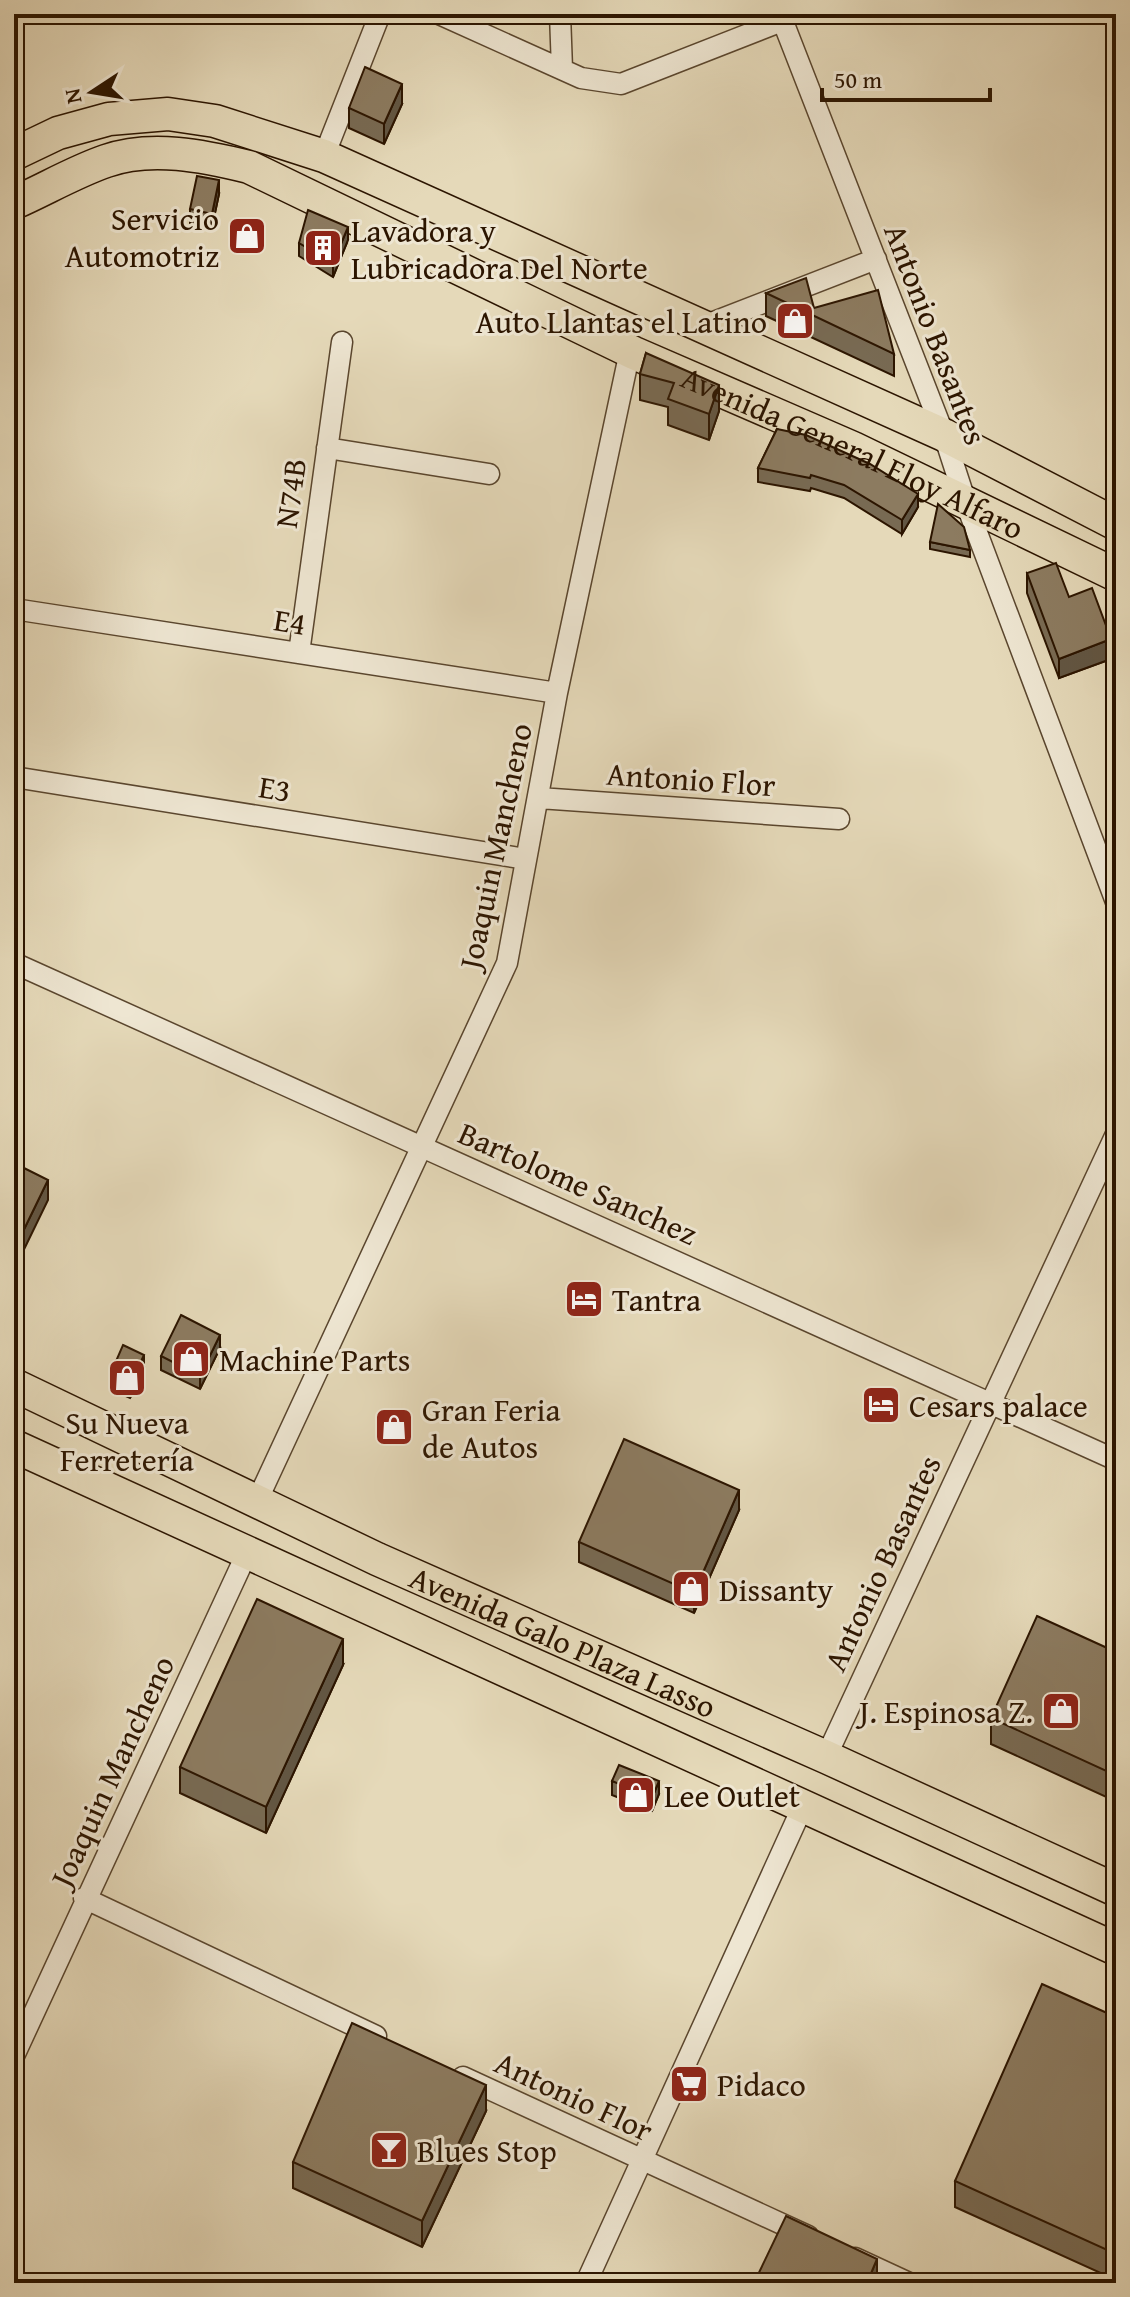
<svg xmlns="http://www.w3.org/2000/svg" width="1130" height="2297" viewBox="0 0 1130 2297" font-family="'Gentium Book Plus',serif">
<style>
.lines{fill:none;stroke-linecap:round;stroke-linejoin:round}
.minor-casing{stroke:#5a462e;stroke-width:23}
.primary-casing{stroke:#2c1500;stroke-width:35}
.minor{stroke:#eee6d2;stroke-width:20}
.primary{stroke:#e5d9b9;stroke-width:32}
.wall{fill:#786a53;stroke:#2c1500;stroke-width:2}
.shaded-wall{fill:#625643;stroke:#2c1500;stroke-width:2}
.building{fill:#8c7b60;stroke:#2c1500;stroke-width:2}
.labels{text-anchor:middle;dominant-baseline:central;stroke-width:6;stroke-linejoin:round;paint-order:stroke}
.poi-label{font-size:32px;fill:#2c1500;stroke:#eee6d2;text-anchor:start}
.street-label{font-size:32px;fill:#2c1500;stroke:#eee6d2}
</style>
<rect width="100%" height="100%" fill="#e5d9b9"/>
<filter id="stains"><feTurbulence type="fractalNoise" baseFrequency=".0025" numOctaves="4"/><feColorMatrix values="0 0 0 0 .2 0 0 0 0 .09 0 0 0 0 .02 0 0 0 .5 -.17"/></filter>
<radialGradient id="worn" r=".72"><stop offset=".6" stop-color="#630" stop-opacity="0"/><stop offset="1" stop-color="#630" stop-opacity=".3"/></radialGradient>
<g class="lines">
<defs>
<path id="minor" d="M 439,14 L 581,78 L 621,84 L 782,21
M 560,14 L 562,69
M 780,14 L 944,435 L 967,506 L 1116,902
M 324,156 L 380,14
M 706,325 L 876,259
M 327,448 L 489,474
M 14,609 L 557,693
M 299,653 L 342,342
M 14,777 L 526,859
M 539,798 L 839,819
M 14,963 L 1116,1460
M 257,1501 L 507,963 L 557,693 L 630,351
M 826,1757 L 1116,1134
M 84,1898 L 376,2036
M 14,2056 L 246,1555
M 463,2077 L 808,2236
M 855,2258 L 909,2283
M 586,2283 L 802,1808"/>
<g id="primary">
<path d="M 14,154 L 58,133 L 109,119 L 168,114 L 215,121 L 324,156 L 944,435 L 1116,524"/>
<path id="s1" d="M 14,203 C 44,190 74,172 106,161 C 151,145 204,156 249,167 L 634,353 L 853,448 L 1116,575"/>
<path id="s2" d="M 14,1385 L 377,1559 L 826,1757 L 1116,1890"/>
<path d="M 14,1446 L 1116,1949"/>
</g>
</defs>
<use href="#minor" class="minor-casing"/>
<use href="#primary" class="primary-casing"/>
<use href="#minor" class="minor"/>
<use href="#primary" class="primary"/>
</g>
<path class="wall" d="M 402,104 L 384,144 L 349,128 L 349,108 Z
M 219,194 L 212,227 L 190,223 L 190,209 Z
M 348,240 L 333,277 L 299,256 L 299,243 Z
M 766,293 L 814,308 L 894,354 L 894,376 L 766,316 Z
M 646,353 L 719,411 L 709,440 L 668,425 L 668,407 L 640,400 L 640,374 Z
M 777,429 L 918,507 L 902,534 L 844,498 L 811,488 L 810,491 L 758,482 L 758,468 Z
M 930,542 L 970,550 L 970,557 L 930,549 Z
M 1027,573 L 1069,597 L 1111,659 L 1059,678 L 1027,593 Z
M 220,1348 L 200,1389 L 161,1370 L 161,1356 Z
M 144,1368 L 130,1398 L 110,1389 L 110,1375 Z
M 739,1510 L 694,1613 L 579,1562 L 579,1542 Z
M 1116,1652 L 1115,1801 L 991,1744 L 991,1718 Z
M 343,1665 L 266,1833 L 180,1793 L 180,1767 Z
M 612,1781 L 659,1794 L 652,1811 L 612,1795 Z
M 1116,2017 L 1116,2280 L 955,2207 L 955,2181 Z
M 486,2111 L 422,2247 L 293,2188 L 293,2162 Z"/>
<path class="shaded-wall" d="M 402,84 L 402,104 L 384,144 L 384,124 Z
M 219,180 L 219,194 L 212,227 L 212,214 Z
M 348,227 L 348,240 L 333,277 L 333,263 Z
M 719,385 L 719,411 L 709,440 L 709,414 Z
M 918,494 L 918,507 L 902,534 L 902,520 Z
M 1111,639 L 1111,659 L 1059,678 L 1059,659 Z
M 48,1180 L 48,1200 L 14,1270 L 14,1250 Z
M 220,1335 L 220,1348 L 200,1389 L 200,1376 Z
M 144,1355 L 144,1368 L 130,1398 L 130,1385 Z
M 739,1490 L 739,1510 L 694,1613 L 694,1593 Z
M 343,1639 L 343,1665 L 266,1833 L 266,1807 Z
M 659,1781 L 659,1794 L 652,1811 L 652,1798 Z
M 486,2085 L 486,2111 L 422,2247 L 422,2221 Z
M 877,2259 L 877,2283 L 867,2283 Z"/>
<path class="building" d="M 365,67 L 402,84 L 384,124 L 349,108 Z
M 197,176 L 219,180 L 212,214 L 190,209 Z
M 308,210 L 348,227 L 333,263 L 299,243 Z
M 806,278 L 814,308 L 878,290 L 894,354 L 766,293 Z
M 646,353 L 719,385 L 709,414 L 668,399 L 674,383 L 640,374 Z
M 777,429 L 806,435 L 870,464 L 918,494 L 902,520 L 844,485 L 811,475 L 810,478 L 758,468 Z
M 938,504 L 964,527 L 970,550 L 930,542 Z
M 1056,563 L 1069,597 L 1092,588 L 1111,639 L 1059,659 L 1027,573 Z
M 14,1163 L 48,1180 L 14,1250 Z
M 181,1315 L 220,1335 L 200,1376 L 161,1356 Z
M 123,1345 L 144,1355 L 130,1385 L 110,1375 Z
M 624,1439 L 739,1490 L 694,1593 L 579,1542 Z
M 257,1599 L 343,1639 L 266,1807 L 180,1767 Z
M 1037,1616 L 1116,1652 L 1115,1775 L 991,1718 Z
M 619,1765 L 659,1781 L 652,1798 L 612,1781 Z
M 1042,1984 L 1116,2017 L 1116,2254 L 955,2181 Z
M 352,2023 L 486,2085 L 422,2221 L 293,2162 Z
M 786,2216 L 877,2259 L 867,2283 L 754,2283 Z"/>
<defs>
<symbol id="shop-square" viewBox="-11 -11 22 22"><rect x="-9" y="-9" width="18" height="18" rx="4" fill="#8f2418" stroke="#eee6d2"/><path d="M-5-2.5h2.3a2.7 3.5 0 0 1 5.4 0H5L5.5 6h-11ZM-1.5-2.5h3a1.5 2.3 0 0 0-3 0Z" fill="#fff"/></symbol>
<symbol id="building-square" viewBox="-11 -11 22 22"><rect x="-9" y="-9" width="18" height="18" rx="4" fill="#8f2418" stroke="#eee6d2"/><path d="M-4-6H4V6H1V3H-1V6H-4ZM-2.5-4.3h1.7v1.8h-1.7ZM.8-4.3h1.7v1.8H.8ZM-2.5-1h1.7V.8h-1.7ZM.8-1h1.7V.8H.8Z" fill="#fff"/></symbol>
<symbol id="hotel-square" viewBox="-11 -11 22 22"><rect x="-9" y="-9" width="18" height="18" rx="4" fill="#8f2418" stroke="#eee6d2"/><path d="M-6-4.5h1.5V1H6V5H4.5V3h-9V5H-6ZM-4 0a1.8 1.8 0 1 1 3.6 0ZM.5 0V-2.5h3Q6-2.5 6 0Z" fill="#fff"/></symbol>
<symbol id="supermarket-square" viewBox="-11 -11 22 22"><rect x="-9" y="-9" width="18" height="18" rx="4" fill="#8f2418" stroke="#eee6d2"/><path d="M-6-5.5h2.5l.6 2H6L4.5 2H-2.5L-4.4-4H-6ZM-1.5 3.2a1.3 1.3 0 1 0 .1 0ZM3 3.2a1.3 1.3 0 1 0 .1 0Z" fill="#fff"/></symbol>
<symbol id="bar-square" viewBox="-11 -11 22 22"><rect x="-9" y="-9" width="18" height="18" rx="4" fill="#8f2418" stroke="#eee6d2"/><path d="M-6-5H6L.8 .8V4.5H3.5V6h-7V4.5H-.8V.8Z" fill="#fff"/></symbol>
</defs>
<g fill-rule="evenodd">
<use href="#shop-square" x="225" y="214" width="44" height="44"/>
<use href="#building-square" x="301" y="226" width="44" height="44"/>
<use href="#shop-square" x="773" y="299" width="44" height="44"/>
<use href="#hotel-square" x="562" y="1277" width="44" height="44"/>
<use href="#shop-square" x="169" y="1337" width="44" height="44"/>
<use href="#shop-square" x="105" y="1356" width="44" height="44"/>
<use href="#hotel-square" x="859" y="1383" width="44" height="44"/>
<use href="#shop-square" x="372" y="1405" width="44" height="44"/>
<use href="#shop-square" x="669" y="1567" width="44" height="44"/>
<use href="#shop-square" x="1039" y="1689" width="44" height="44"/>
<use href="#shop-square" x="614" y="1773" width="44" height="44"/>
<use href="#supermarket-square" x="667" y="2062" width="44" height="44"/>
<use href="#bar-square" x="367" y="2128" width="44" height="44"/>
</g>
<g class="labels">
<g class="poi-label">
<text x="219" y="218" text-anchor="end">Servicio<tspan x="219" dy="37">Automotriz</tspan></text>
<text x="351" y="230">Lavadora y<tspan x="351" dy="37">Lubricadora Del Norte</tspan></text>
<text x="767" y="321" text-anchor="end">Auto Llantas el Latino</text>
<text x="612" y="1299">Tantra</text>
<text x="219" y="1359">Machine Parts</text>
<text x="909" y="1405">Cesars palace</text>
<text x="422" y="1409">Gran Feria<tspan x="422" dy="37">de Autos</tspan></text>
<text x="127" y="1422" text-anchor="middle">Su Nueva<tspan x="127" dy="37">Ferretería</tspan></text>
<text x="719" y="1589">Dissanty</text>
<text x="1033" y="1711" text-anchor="end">J. Espinosa Z.</text>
<text x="664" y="1795">Lee Outlet</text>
<text x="717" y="2084">Pidaco</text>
<text x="417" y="2150">Blues Stop</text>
</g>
<g class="street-label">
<text transform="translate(936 334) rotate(69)">Antonio Basantes</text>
<text stroke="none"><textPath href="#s1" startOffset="914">Avenida General Eloy Alfaro</textPath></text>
<text transform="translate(290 493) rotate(-82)">N74B</text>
<text transform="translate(290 621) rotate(9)">E4</text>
<text transform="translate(691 779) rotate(4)">Antonio Flor</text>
<text transform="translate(275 788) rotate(9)">E3</text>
<text transform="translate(495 846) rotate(-78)">Joaquin Mancheno</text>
<text transform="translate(578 1183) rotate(24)">Bartolome Sanchez</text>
<text transform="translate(882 1563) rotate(-65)">Antonio Basantes</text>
<text stroke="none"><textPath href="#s2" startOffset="606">Avenida Galo Plaza Lasso</textPath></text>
<text transform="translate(112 1771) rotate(-65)">Joaquin Mancheno</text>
<text transform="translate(574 2096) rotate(25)">Antonio Flor</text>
</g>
</g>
<rect width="1130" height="2297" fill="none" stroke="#e5d9b9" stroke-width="48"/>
<rect x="16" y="16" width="1098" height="2265" fill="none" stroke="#2c1500" stroke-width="4"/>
<rect x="24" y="24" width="1082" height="2249" fill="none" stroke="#2c1500" stroke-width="2"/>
<g transform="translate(92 92) rotate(258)" stroke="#eee6d2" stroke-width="6" paint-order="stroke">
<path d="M0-6L14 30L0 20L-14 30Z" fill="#2c1500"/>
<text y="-12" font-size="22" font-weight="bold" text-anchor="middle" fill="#2c1500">N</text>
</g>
<path d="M822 88v12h168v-12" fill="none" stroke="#2c1500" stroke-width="4"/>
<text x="834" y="88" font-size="24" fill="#2c1500" stroke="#eee6d2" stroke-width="6" paint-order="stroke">50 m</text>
<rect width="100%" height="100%" filter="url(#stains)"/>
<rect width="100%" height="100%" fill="url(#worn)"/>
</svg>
